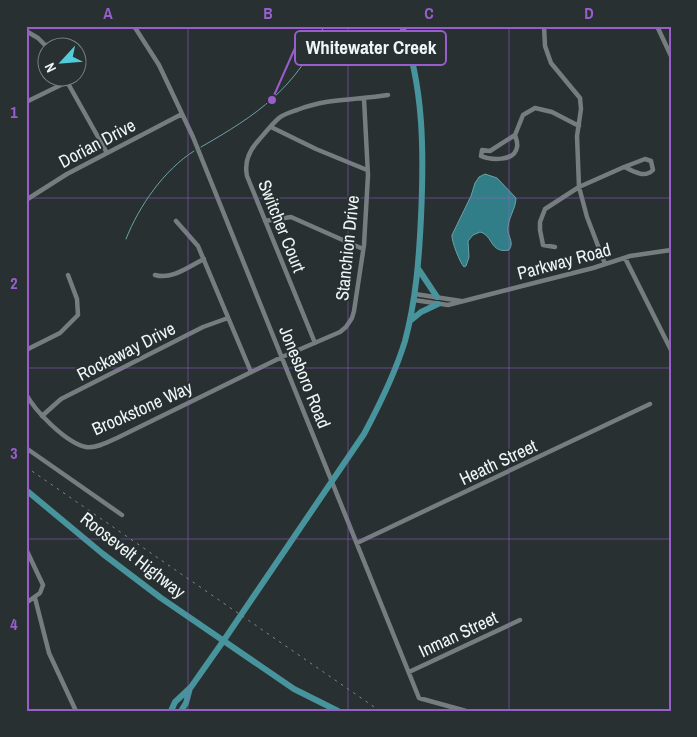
<svg xmlns="http://www.w3.org/2000/svg" width="697" height="737" viewBox="0 0 697 737" font-family="'Archivo Narrow',sans-serif">
<style>
.water{fill:#327e88;stroke:#6ba2a9}
.lines{fill:none;stroke-linecap:round;stroke-linejoin:round}
.stream{stroke:#6ba2a9;stroke-width:1}
.street{stroke:#757d7e;stroke-width:4.5}
.primary{stroke:#47949d;stroke-width:6}
.rail{stroke:#838a8b;stroke-width:1;stroke-dasharray:2.5 5;stroke-linecap:butt}
.grid{fill:none;stroke:#985ecc;stroke-width:1;stroke-opacity:0.55}
.labels{text-anchor:middle;dominant-baseline:central;stroke-width:4;stroke-linejoin:round;paint-order:stroke}
.street-label{font-size:18px;fill:#f0f5f5;stroke:#283031}
.leader{fill:none;stroke:#985ecc;stroke-width:2}
.callout-dot{fill:#985ecc;stroke:#283031;stroke-width:2}
.callout{fill:#283031;stroke:#985ecc;stroke-width:2}
.callout-label{font-size:19px;text-anchor:middle;font-weight:bold;fill:#f0f5f5}
.neatline{fill:none;stroke:#985ecc;stroke-width:2}
.grid-label{font-size:16px;text-anchor:middle;font-weight:bold;fill:#985ecc}
</style>
<rect width="100%" height="100%" fill="#283031"/>
<path class="water" d="M 485,174 L 497,178 L 516,198 C 516,209 507,219 508,231 C 509,238 514,243 509,250 C 490,254 493,235 480,232 L 473,235 L 468,241 L 469,257 L 466,266 L 464,267 C 460,263 451,240 452,235 L 471,196 L 475,183 L 479,177 Z"/>
<g class="lines">
<path class="stream" d="M 201,147 C 257,115 297,88 324,26
M 126,239 C 139,206 164,170 194,151"/>
<path class="street" d="M 134,26 L 159,65 L 193,137 L 419,698 L 466,711
M 544,26 L 545,46 L 551,63 L 580,98 L 581,109 L 577,136 L 579,187 L 587,217 L 605,264
M 657,26 L 671,56
M 26,31 L 38,38 L 48,48
M 65,78 L 107,153
M 26,102 L 67,82
M 271,127 L 316,149 L 367,170
M 515,135 C 516,138 518,143 517,147 C 515,162 490,160 481,156 L 482,150 L 490,151 Z
M 515,135 L 523,115 L 535,108 L 552,112 L 579,126
M 645,159 L 651,161 L 653,170 C 644,179 634,171 624,167 Z
M 26,200 L 67,174 L 182,114
M 176,221 L 198,246 L 251,372
M 265,221 L 291,217 L 363,249
M 555,247 L 543,245 L 540,230 L 540,222 L 545,209 L 579,187 L 624,167
M 625,258 L 671,350
M 155,275 C 172,280 188,267 204,259
M 415,294 L 461,301
M 414,300 L 448,305 L 593,268 L 630,256 L 671,250
M 315,343 L 247,176 C 244,162 249,151 258,141 C 265,133 272,124 279,118 C 284,114 291,112 297,110 C 328,98 356,100 388,95
M 26,350 L 60,333 L 78,315 L 77,299 L 68,275
M 26,394 C 35,411 66,443 86,447 C 96,449 110,441 119,437 L 282,357 L 340,332 L 346,327 L 352,318 L 354,311 L 364,245 L 368,175 L 364,99
M 42,416 L 61,399 L 203,327 L 228,318
M 26,448 L 122,515
M 357,543 L 650,404
M 26,549 L 43,585 L 40,593 L 26,603
M 35,598 L 49,653 L 76,711
M 409,672 L 520,620"/>
<path class="primary" d="M 419,270 L 437,297
M 410,321 L 421,312 L 438,304
M 26,490 L 103,554 L 161,598 L 294,689 L 338,711
M 171,711 L 175,702 L 191,687 L 224,640 L 364,434 C 380,404 395,374 405,341 C 416,300 419,259 421,217 C 424,152 424,88 402,26
M 181,711 L 186,703 L 190,688"/>
<path class="rail" d="M 26,467 L 380,711"/>
</g>
<path class="grid" d="M 188,26 L 188,711M 348,26 L 348,711M 509,26 L 509,711M 26,198 L 671,198M 26,368 L 671,368M 26,539 L 671,539"/>
<g class="labels">
<g class="street-label">
<text transform="translate(97 143) rotate(-28)">Dorian Drive</text>
<text transform="translate(282 226) rotate(68)">Switcher Court</text>
<text transform="translate(347 248) rotate(-84)">Stanchion Drive</text>
<text transform="translate(564 261) rotate(-15)">Parkway Road</text>
<text transform="translate(126 351) rotate(-27)">Rockaway Drive</text>
<text transform="translate(305 377) rotate(68)">Jonesboro Road</text>
<text transform="translate(142 408) rotate(-24)">Brookstone Way</text>
<text transform="translate(498 462) rotate(-25)">Heath Street</text>
<text transform="translate(133 555) rotate(38)">Roosevelt Highway</text>
<text transform="translate(458 634) rotate(-25)">Inman Street</text>
</g>
</g>
<path class="leader" d="M272 100L295 48"/>
<circle class="callout-dot" cx="272" cy="100" r="5"/>
<rect class="callout" x="295" y="31" width="151" height="34" rx="5"/>
<g class="callout-label">
<text x="371" y="54">Whitewater Creek</text>
</g>
<rect width="697" height="737" fill="none" stroke="#283031" stroke-width="55"/>
<g transform="translate(62 62) rotate(244)"><circle r="24" fill="#283031" stroke="#787f7f"/>
<path d="M0-4L9 19L0 12L-9 19Z" fill="#52cbda"/>
<text y="-8" font-size="14" font-weight="bold" text-anchor="middle" fill="#f0f5f5">N</text>
</g>
<rect x="28" y="28" width="642" height="682" class="neatline"/>
<g class="grid-label">
<text x="108" y="19">A</text>
<text x="268" y="19">B</text>
<text x="429" y="19">C</text>
<text x="589" y="19">D</text>
<text x="14" y="118">1</text>
<text x="14" y="289">2</text>
<text x="14" y="459">3</text>
<text x="14" y="630">4</text>
</g>
</svg>
